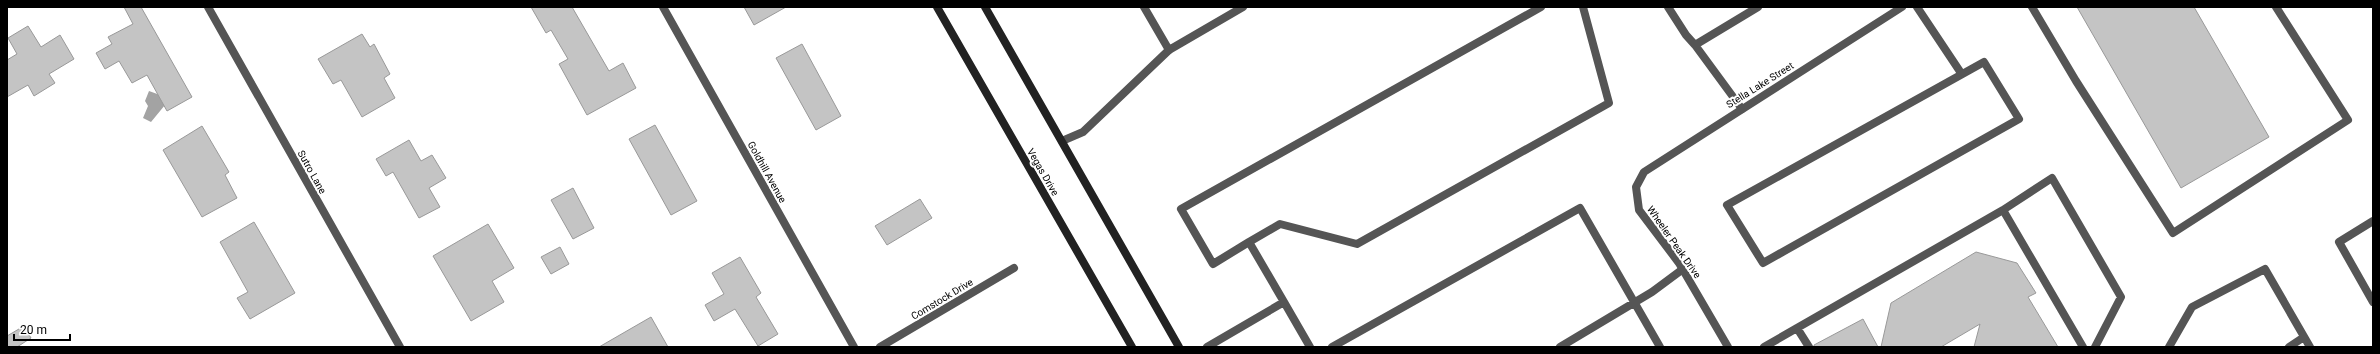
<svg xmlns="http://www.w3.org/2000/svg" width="2380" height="354" viewBox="0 0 2380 354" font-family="Roboto,sans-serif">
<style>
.water{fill:#a3a3a3}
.building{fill:#c4c4c4;stroke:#999}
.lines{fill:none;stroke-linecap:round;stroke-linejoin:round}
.service{stroke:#555;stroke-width:8}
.minor{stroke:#555;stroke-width:8}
.secondary{stroke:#222;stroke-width:8}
.labels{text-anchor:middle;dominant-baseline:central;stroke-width:4;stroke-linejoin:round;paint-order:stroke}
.street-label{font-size:10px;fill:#000;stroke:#fff}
</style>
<rect width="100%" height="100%" fill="#fff"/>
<path class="water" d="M 149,91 L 160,95 L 165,105 L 151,122 L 143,118 L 148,106 L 145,101 Z"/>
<path class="building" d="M 124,7 L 141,7 L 192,97 L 167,111 L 147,75 L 132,83 L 119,61 L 105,69 L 96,53 L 112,44 L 108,37 L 133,24 Z
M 531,7 L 572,7 L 609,71 L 623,63 L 636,88 L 587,115 L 559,64 L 568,59 L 551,30 L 546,33 Z
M 744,7 L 786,7 L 754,25 Z
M 2077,7 L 2194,7 L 2269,137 L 2181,188 Z
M 28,26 L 41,47 L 60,35 L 74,59 L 49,74 L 55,83 L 34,96 L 28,85 L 7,97 L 7,60 L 17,54 L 8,38 Z
M 362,34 L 370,47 L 374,44 L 390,74 L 384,78 L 395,98 L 362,117 L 341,80 L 333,84 L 318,59 Z
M 802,44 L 841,116 L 816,130 L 776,58 Z
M 655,125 L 697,201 L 671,215 L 629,139 Z
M 202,126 L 229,172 L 225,175 L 237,198 L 202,217 L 163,150 Z
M 409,140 L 421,161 L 432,155 L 446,178 L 429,188 L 440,207 L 419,218 L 393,172 L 386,176 L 376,159 Z
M 573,188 L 594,228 L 573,239 L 551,200 Z
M 920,199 L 932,218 L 887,245 L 875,226 Z
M 254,222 L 295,293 L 250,319 L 237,298 L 248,292 L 220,242 Z
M 488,224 L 514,268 L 492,281 L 504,302 L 471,321 L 433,256 Z
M 560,247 L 569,264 L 551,274 L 541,257 Z
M 1976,252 L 2017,263 L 2036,293 L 2028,297 L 2058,347 L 1974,347 L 1980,324 L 1941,347 L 1881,347 L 1891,303 Z
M 740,257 L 761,293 L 756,297 L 778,334 L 758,346 L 735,309 L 714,321 L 705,305 L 724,294 L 712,273 Z
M 651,317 L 668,347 L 599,347 Z
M 1863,319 L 1878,347 L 1814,347 L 1814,345 Z
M 24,326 L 31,338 L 17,347 L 7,347 L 7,336 Z"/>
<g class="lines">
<path class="service" d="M 1668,7 L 1686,35 L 1695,45 L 1742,109
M 1917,7 L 1961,73
M 2032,7 L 2076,81 L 2173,233 L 2348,120 L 2276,7
M 1695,45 L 1758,7
M 1984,62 L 2019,119 L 1763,263 L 1727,205 Z
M 1062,141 L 1083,132 L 1169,50
M 2003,210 L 2083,347
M 2373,221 L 2339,242 L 2373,302
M 1249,242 L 1280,224 L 1357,244 L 1609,103 L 1583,7
M 1284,302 L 1249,242 L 1213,264 L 1181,209 L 1541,7
M 1797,328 L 1809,347
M 1207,347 L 1284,302 L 1310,347
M 1332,347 L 1580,208 L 1660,347
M 1560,347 L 1652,292 L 1683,269
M 1764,347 L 2003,210 L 2052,178 L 2121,297 L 2095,347
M 2169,347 L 2192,307 L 2265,269 L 2310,347
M 2289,347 L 2304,337"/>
<path class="minor" d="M 208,7 L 400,347
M 663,7 L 854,347
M 1144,7 L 1169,50 L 1243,7
M 880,347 L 1014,268
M 1728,347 L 1679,263 L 1639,210 L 1636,187 L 1644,172 L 1902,7"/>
<path class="secondary" d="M 937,7 L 1132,347
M 985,7 L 1179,347"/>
</g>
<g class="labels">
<g class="street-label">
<text transform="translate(1760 85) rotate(-32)">Stella Lake Street</text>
<text transform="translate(312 172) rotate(61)">Sutro Lane</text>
<text transform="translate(767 172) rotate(61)">Goldhill Avenue</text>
<text transform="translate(1043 172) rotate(60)">Vegas Drive</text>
<text transform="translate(1674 242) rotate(55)">Wheeler Peak Drive</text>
<text transform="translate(942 299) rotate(-31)">Comstock Drive</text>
</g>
</g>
<rect width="2380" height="354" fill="none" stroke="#000000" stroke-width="16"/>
<path d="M14 334v6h56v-6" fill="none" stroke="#000000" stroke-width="2"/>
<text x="20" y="334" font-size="12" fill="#000000" stroke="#ffffff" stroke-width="3" paint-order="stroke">20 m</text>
</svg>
